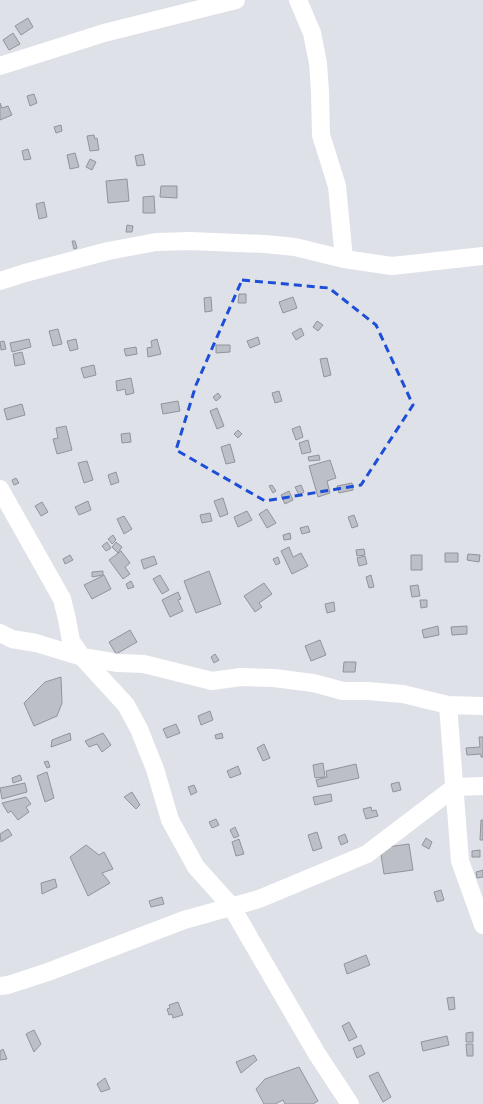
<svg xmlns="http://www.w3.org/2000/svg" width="483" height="1104" viewBox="0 0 483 1104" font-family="'Fira Sans Condensed',sans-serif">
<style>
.building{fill:#bdbfc7;stroke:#92949c}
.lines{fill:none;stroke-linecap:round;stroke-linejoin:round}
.minor{stroke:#fff;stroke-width:18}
.marked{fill:none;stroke:#1d4ed8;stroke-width:3;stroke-dasharray:8 5;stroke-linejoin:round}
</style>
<rect width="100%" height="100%" fill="#dfe1e9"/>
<path class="building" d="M 28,18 L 33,27 L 21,35 L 15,26 Z
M 13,33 L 20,44 L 9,50 L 3,40 Z
M 34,94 L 37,103 L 30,106 L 27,96 Z
M 0,103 L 2,108 L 8,106 L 12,115 L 0,120 Z
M 61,125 L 62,131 L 56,133 L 54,127 Z
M 94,135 L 95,139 L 97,138 L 99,150 L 90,151 L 87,136 Z
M 28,149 L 31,159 L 24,160 L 22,151 Z
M 75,153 L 79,167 L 70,169 L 67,155 Z
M 143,154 L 145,165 L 137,166 L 135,156 Z
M 90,159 L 96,162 L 92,170 L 86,167 Z
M 127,179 L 129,201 L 108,203 L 106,181 Z
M 161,186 L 177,186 L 177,198 L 160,197 Z
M 154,196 L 155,213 L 143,213 L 143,197 Z
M 44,202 L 47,217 L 39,219 L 36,204 Z
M 127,225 L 133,226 L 132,232 L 126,232 Z
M 72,241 L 75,241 L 77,248 L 74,249 Z
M 239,294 L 246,294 L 246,303 L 238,303 Z
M 211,297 L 212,311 L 205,312 L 204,298 Z
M 293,297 L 297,308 L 283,313 L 279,302 Z
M 317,321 L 323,325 L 318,331 L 313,327 Z
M 301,328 L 304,335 L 296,340 L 292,333 Z
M 58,329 L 62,344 L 53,346 L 49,331 Z
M 258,337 L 260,344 L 250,348 L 247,341 Z
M 29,339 L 31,347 L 12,352 L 10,343 Z
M 76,339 L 78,349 L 70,351 L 67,341 Z
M 157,339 L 161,354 L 148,357 L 147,348 L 152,347 L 151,341 Z
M 4,341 L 6,349 L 1,350 L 0,342 Z
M 216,345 L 230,345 L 230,352 L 216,353 Z
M 136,347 L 137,354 L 126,356 L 124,349 Z
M 22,352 L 25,364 L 15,366 L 13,354 Z
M 327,358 L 331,375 L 324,377 L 320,359 Z
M 94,365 L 96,375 L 84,378 L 81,368 Z
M 131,378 L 134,393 L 126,395 L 125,389 L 117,391 L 116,381 Z
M 279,391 L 282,401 L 275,403 L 272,393 Z
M 218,393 L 221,397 L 216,401 L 213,397 Z
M 178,401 L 180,411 L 163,414 L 161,404 Z
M 22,404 L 25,415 L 7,420 L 4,409 Z
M 217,408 L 224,426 L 217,429 L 210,411 Z
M 66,426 L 72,450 L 57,454 L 53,439 L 58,438 L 56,428 Z
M 300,426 L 303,437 L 296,440 L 292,429 Z
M 238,430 L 242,434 L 238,438 L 234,434 Z
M 130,433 L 131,442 L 122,443 L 121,434 Z
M 308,440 L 311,452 L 302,454 L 299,443 Z
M 230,444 L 235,462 L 226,464 L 221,447 Z
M 319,455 L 320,460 L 309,461 L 308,457 Z
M 330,460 L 336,478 L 327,481 L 330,493 L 318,497 L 309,466 Z
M 87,461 L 93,480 L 84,483 L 78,463 Z
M 116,472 L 119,482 L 111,485 L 108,475 Z
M 16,478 L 19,483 L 14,485 L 12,480 Z
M 352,483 L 353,490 L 339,493 L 337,486 Z
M 272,485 L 276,491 L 273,493 L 269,486 Z
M 301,485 L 304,492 L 299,495 L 295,487 Z
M 289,491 L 293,500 L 285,504 L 281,495 Z
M 223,498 L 228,514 L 220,517 L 214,501 Z
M 88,501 L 91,510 L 79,515 L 75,507 Z
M 42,502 L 48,512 L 41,516 L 35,506 Z
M 267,509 L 276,523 L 267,528 L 259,514 Z
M 247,511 L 252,520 L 238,527 L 234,517 Z
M 210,513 L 212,521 L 202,523 L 200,515 Z
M 354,515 L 358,526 L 352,528 L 348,517 Z
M 124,516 L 132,529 L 124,534 L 117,519 Z
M 308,526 L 310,532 L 302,534 L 300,528 Z
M 290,533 L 291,539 L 284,540 L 283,535 Z
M 113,535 L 116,540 L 112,544 L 108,539 Z
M 107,542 L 111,548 L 106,551 L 102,546 Z
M 116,542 L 122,547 L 118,553 L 112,547 Z
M 289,547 L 293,557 L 301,553 L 308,566 L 292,574 L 281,551 Z
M 364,549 L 365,555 L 357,556 L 356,550 Z
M 121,551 L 130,563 L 125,567 L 130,574 L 123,579 L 109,560 Z
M 445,553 L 458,553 L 458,562 L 445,562 Z
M 468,554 L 480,555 L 479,562 L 467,560 Z
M 70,555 L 73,560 L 65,564 L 63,559 Z
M 411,555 L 422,555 L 422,570 L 411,570 Z
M 154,556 L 157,564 L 144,569 L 141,560 Z
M 365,556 L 367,564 L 359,566 L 357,558 Z
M 278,557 L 280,563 L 276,565 L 273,559 Z
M 103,571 L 103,575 L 92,577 L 92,572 Z
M 209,571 L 221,604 L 196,613 L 184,581 Z
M 104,575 L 111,589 L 92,599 L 84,585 Z
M 160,575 L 169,590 L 162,594 L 153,579 Z
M 371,575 L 374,587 L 369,588 L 366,577 Z
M 131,581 L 134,587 L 128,589 L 126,584 Z
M 264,583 L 272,594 L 259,603 L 262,607 L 255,612 L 244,596 Z
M 418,585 L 420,596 L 412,597 L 410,586 Z
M 178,592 L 181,599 L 178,600 L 183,611 L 170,617 L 162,600 Z
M 420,600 L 427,600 L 427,607 L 421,608 Z
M 334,602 L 335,611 L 327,613 L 325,604 Z
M 438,626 L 439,635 L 424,638 L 422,630 Z
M 467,626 L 467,634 L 452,635 L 451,627 Z
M 130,630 L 137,642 L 116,654 L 109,642 Z
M 320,640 L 326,655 L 311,661 L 305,646 Z
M 215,654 L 219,660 L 214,663 L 211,657 Z
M 344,662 L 356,662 L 355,672 L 343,672 Z
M 61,677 L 62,703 L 57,716 L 34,726 L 24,703 L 45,682 Z
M 210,711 L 213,720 L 201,725 L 198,716 Z
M 176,724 L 180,733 L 167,738 L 163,729 Z
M 70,733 L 71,740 L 51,747 L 52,740 Z
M 103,733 L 111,745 L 102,752 L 97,744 L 89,747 L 85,741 Z
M 222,733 L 223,738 L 216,739 L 215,735 Z
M 479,737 L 483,737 L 483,757 L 481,757 L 481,754 L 467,755 L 466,748 L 480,747 Z
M 264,744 L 270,758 L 263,761 L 257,748 Z
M 48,761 L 50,767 L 47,768 L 44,762 Z
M 323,763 L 325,777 L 315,778 L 313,765 Z
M 356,764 L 359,778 L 318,787 L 316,780 L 327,777 L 326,771 Z
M 238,766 L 241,774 L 230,778 L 227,771 Z
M 47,772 L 54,798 L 45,802 L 37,776 Z
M 20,775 L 22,780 L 13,783 L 12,778 Z
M 399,782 L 401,790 L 393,792 L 391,784 Z
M 25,783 L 27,792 L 2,799 L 0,788 Z
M 194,785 L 197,792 L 191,795 L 188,787 Z
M 132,792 L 140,805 L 136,809 L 124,797 Z
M 331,794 L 332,801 L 315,805 L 313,797 Z
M 26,797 L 31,804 L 26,807 L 29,812 L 18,820 L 11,811 L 8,813 L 2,803 Z
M 371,807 L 372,811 L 376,810 L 378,816 L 366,819 L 363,809 Z
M 216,819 L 219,825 L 212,828 L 209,822 Z
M 481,820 L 483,820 L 483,840 L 480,840 Z
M 235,827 L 239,836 L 234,838 L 230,830 Z
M 8,829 L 12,835 L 1,842 L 0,834 Z
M 317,832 L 322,848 L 313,851 L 308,835 Z
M 345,834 L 348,842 L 341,845 L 338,837 Z
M 426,838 L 432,842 L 429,849 L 422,845 Z
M 239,839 L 244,854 L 236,856 L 232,842 Z
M 409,844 L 413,870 L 384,874 L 380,848 Z
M 86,845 L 99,855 L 104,852 L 113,869 L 102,873 L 110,883 L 88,896 L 70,857 Z
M 480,850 L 480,857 L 472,857 L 472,851 Z
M 483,870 L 483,877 L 477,878 L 476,872 Z
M 55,879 L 57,887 L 42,894 L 41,883 Z
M 441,890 L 444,900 L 437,902 L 434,892 Z
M 162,897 L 164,904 L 151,907 L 149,901 Z
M 366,955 L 370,965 L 347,974 L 344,964 Z
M 454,997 L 455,1009 L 449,1010 L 447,998 Z
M 178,1002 L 183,1015 L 173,1018 L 172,1014 L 169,1015 L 167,1009 L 170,1008 L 169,1005 Z
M 349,1022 L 357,1037 L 349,1041 L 342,1026 Z
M 34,1030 L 41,1044 L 34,1052 L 26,1034 Z
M 473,1032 L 473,1042 L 466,1042 L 466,1033 Z
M 447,1036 L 449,1045 L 423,1051 L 421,1042 Z
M 466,1044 L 473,1044 L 473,1056 L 467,1056 Z
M 361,1045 L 365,1054 L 357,1058 L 353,1048 Z
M 3,1049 L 7,1059 L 0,1060 L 0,1051 Z
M 254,1055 L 257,1060 L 241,1073 L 236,1062 Z
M 299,1067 L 318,1101 L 313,1104 L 285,1104 L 283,1100 L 275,1104 L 264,1104 L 256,1089 L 265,1079 Z
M 378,1072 L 391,1097 L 383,1102 L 369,1076 Z
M 105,1078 L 110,1089 L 101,1092 L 97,1084 Z"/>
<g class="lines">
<path class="minor" d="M 298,0 L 312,33 L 318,63 L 320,92 L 321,135 L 337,186 L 344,259
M 0,66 L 104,33 L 236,0
M 0,281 L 25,273 L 108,251 L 156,242 L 190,241 L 265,244 L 295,247 L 344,259 L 392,266 L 483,256
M 0,489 L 62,599 L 67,619 L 71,641 L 82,657 L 126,705 L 139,729 L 155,769 L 170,820 L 196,867 L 231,906 L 317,1054 L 350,1104
M 0,633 L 12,639 L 36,643 L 82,657 L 118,663 L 144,664 L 212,681 L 241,677 L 274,678 L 313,683 L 343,691 L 368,691 L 403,694 L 448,705 L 483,706
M 448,705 L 460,861 L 483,925
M 0,986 L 8,985 L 48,972 L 184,920 L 259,899 L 367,854 L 455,787 L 483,786"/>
</g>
<path class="marked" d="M 242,280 L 329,288 L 376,325 L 413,405 L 361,485 L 265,501 L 176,450 L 196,385 Z"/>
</svg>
